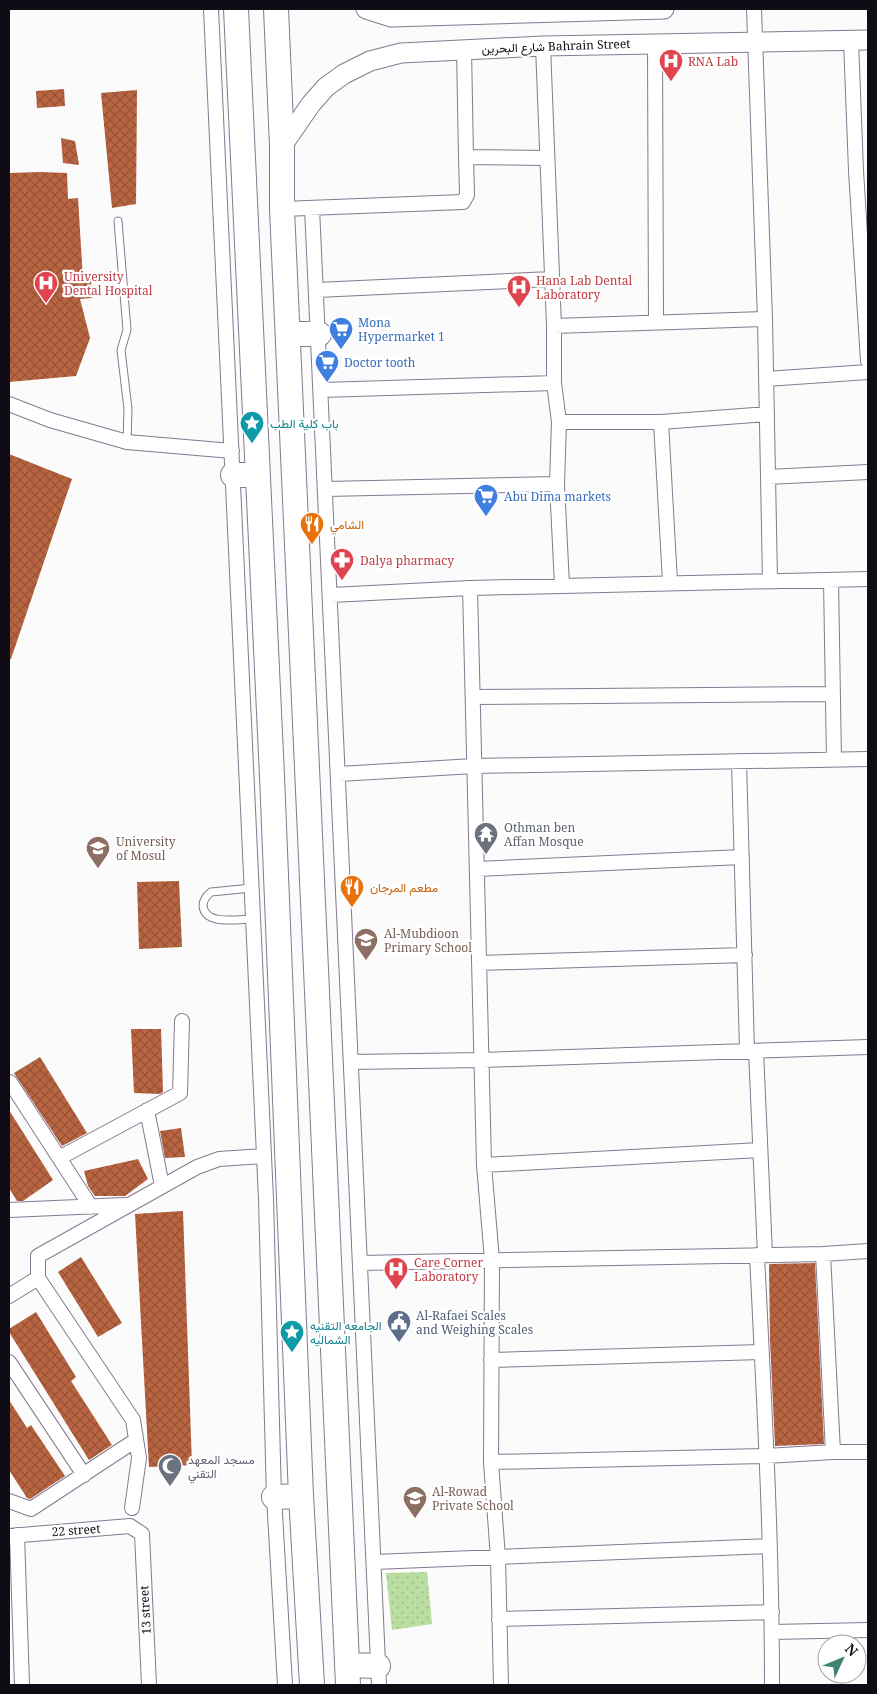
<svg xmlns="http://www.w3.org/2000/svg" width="877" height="1694" viewBox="0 0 877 1694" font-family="'Noto Serif',Vazirmatn,serif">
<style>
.park{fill:url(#park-dots)}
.building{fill:url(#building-cross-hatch)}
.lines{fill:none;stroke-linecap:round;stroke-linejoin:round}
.lane-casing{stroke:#847992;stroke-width:9}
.street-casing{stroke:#847992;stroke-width:16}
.secondary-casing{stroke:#847992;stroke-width:21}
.highway-casing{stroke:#847992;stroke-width:26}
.lane{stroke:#fff;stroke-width:7}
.street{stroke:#fff;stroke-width:14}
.secondary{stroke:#fff;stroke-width:19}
.highway{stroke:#fff;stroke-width:24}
.labels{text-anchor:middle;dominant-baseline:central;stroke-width:4.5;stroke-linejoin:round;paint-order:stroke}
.street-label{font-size:12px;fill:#100c15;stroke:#fff}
.health-label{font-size:12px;fill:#be3a42;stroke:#fff;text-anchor:start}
.shop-label{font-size:12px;fill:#366cbe;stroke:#fff;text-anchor:start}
.culture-label{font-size:12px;fill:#0d838f;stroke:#fff;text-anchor:start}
.food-label{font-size:12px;fill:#c56008;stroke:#fff;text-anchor:start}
.worship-label{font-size:12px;fill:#5b616d;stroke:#fff;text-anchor:start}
.education-label{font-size:12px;fill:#785e54;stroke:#fff;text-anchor:start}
.service-label{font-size:12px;fill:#4e5e75;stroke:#fff;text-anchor:start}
</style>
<defs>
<pattern id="park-dots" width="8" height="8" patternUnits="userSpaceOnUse" patternTransform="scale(1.25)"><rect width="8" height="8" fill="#badda1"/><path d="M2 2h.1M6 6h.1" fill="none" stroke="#9fbc8a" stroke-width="1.8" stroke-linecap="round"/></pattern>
<pattern id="building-cross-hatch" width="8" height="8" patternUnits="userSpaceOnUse" patternTransform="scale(1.25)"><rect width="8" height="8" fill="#ba6541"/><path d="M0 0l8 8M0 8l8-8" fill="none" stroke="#965235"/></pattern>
</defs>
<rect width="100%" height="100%" fill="#fbfbfb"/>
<path class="park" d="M 427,1572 L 432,1624 L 392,1630 L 386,1573 Z"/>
<path class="building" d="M 64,89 L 65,106 L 37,108 L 36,91 Z
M 137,90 L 136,204 L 112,208 L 101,93 Z
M 61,138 L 75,141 L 79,165 L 63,163 Z
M 40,172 L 67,173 L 68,199 L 78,198 L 83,280 L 91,280 L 92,298 L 80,299 L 90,338 L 76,376 L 9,382 L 9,173 Z
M 9,454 L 72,479 L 11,659 L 9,659 Z
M 179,881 L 182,947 L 139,949 L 137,882 Z
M 131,1029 L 161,1029 L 163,1092 L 160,1094 L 134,1093 Z
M 40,1057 L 87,1133 L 62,1146 L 14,1073 Z
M 9,1110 L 53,1180 L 23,1201 L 17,1201 L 9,1188 Z
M 181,1128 L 185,1157 L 165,1158 L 160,1131 Z
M 138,1159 L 148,1179 L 125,1196 L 95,1196 L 88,1186 L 84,1171 Z
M 183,1211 L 192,1465 L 149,1467 L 135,1214 Z
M 81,1257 L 122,1323 L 98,1337 L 58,1272 Z
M 815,1263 L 824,1444 L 775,1446 L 770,1340 L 769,1264 Z
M 36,1312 L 76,1377 L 71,1381 L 112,1445 L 89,1460 L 9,1332 L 9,1329 Z
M 9,1400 L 27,1428 L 31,1425 L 65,1476 L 30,1499 L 27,1498 L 9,1470 Z"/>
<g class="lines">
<defs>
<path id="lane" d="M 118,221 L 127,330 L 121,350 L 128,409 L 127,442
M 252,888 L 211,892 C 206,896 203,900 203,906 C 205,926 239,919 253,919"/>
<path id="street" d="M 211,9 L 266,1199 L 274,1497 L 285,1685
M 754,9 L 765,319 L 770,580
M 851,40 L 856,171 L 868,361
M 655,44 L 656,322
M 543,46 L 554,326 L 554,383 L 559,422 L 557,484 L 562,585
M 464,49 L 466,157
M 312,208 L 379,1685
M 282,209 L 463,202 L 467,195 L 466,157 L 547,158
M 317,290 L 551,279
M 554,326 L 765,319
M 766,379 L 868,372
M 321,390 L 554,383
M 9,404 L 50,420 L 127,442 L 232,451
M 559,422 L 661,422 L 767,414
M 661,422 L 670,582
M 768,477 L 868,472
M 326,489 L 557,484
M 831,580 L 834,760
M 470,588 L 484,1165 L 492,1260 L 491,1462 L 498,1558 L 501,1685
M 331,595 L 470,588 L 868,579
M 473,697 L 833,694
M 739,761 L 747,1051
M 339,774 L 474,766 L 868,759
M 477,869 L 742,857
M 479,963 L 745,955
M 756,1051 L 765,1255
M 351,1062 L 482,1060 L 868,1047
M 10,1082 L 91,1207
M 147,1110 L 162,1186
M 59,1158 L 180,1093 L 182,1021
M 484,1165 L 760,1150
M 9,1210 L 124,1205
M 823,1254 L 833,1452
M 757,1255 C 764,1398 772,1542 772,1685
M 360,1263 L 823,1254 L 868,1251
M 9,1296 L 38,1278
M 491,1360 L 761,1352
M 9,1362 L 84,1475
M 491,1462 L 766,1456 L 833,1452 L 868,1452
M 9,1501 L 31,1509 L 136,1440
M 132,1508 L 139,1458 L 133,1420 L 38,1278 L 38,1256 L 197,1167 L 219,1159 L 264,1156
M 17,1535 L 22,1685
M 9,1536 L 130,1526 L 142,1534 L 149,1685
M 374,1562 L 769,1546
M 499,1619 L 772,1612
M 772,1632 L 868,1630"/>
<path id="secondary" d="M 366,9 L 391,17 L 664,9
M 282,146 L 311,104 L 326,87 L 344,74 L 370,61 L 401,53 L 543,46 L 868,40"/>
<path id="highway" d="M 236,9 L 272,776 L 301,1496 L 312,1685
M 276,9 L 282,146 L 282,209 L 348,1685
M 288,334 L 319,334
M 233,475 L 257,475
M 274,1497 L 301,1496
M 347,1665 L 378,1666"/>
</defs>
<use href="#lane" class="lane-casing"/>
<use href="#street" class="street-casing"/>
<use href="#secondary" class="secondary-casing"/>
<use href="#highway" class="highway-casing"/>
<use href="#lane" class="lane"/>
<use href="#street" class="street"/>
<use href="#secondary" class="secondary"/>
<use href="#highway" class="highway"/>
</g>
<defs>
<symbol id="hospital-pin" viewBox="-11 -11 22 30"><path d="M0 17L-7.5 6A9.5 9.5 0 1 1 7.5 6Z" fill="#e0444e" stroke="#fff"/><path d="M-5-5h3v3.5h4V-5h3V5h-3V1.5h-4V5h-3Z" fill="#fff"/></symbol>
<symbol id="supermarket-pin" viewBox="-11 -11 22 30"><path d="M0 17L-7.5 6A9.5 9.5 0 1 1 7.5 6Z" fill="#3f7fe0" stroke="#fff"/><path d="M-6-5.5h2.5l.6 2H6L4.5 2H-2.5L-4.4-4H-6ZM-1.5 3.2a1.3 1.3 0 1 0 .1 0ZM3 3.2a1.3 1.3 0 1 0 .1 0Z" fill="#fff"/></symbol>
<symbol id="sight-pin" viewBox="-11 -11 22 30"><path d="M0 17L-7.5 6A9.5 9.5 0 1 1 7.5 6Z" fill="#0f9aa8" stroke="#fff"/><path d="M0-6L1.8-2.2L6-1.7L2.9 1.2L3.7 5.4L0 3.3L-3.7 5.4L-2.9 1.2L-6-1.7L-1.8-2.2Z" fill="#fff"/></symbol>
<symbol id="restaurant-pin" viewBox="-11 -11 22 30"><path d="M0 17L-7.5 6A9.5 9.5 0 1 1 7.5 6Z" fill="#e8710a" stroke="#fff"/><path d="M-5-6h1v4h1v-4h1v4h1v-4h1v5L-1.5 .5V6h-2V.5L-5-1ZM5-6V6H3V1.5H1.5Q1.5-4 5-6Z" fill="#fff"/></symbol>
<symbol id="pharmacy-pin" viewBox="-11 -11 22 30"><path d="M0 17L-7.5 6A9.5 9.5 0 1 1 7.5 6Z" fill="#e0444e" stroke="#fff"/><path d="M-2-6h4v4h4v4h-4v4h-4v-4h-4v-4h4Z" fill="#fff"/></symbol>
<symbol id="temple-pin" viewBox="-11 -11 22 30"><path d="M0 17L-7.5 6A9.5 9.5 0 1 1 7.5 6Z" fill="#6b7280" stroke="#fff"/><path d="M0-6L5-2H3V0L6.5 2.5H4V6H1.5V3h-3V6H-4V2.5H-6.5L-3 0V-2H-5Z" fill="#fff"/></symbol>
<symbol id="university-pin" viewBox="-11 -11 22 30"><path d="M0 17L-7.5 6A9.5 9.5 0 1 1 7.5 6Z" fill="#8d6e63" stroke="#fff"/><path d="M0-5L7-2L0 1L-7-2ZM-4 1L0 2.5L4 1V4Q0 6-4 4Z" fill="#fff"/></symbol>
<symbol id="school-pin" viewBox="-11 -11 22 30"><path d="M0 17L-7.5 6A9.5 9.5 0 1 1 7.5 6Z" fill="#8d6e63" stroke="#fff"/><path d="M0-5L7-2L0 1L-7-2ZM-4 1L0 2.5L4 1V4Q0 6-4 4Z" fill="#fff"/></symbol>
<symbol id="civic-pin" viewBox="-11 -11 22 30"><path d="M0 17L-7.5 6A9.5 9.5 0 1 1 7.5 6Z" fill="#5c6f8a" stroke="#fff"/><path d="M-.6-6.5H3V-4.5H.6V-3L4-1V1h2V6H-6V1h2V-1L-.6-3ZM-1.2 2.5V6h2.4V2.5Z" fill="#fff"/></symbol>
<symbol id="mosque-pin" viewBox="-11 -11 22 30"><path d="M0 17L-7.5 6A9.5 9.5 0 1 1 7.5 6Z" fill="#6b7280" stroke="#fff"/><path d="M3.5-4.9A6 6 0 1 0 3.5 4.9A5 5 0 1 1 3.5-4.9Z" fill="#fff"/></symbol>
</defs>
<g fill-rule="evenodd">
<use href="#hospital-pin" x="657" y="47" width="28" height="38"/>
<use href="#hospital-pin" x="32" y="269" width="28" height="38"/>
<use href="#hospital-pin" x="505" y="273" width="28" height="38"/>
<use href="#supermarket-pin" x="327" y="315" width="28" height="38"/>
<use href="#supermarket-pin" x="313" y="348" width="28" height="38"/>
<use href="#sight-pin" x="238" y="409" width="28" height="38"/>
<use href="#supermarket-pin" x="472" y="482" width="28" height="38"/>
<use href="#restaurant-pin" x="298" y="510" width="28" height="38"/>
<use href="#pharmacy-pin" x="328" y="546" width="28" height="38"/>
<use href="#temple-pin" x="472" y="820" width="28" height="38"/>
<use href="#university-pin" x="84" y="834" width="28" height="38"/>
<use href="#restaurant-pin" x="338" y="873" width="28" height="38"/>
<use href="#school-pin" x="352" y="926" width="28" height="38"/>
<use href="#hospital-pin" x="382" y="1255" width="28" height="38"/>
<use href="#civic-pin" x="385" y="1308" width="28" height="38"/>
<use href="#sight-pin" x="278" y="1318" width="28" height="38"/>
<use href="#mosque-pin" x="156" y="1452" width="28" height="38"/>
<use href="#school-pin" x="401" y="1484" width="28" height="38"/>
</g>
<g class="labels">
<g class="street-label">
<text transform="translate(556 46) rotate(-2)">شارع البحرين Bahrain Street</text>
<text transform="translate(76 1530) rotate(-4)">22 street</text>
<text transform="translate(145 1610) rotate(-93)">13 street</text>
</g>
<g class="health-label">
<text x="688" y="61">RNA Lab</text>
<text x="64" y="276">University<tspan x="64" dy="14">Dental Hospital</tspan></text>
<text x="536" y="280">Hana Lab Dental<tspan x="536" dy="14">Laboratory</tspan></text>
<text x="360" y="560">Dalya pharmacy</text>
<text x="414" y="1262">Care Corner<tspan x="414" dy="14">Laboratory</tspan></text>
</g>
<g class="shop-label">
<text x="358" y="322">Mona<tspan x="358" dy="14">Hypermarket 1</tspan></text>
<text x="344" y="362">Doctor tooth</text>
<text x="504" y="496">Abu Dima markets</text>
</g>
<g class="culture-label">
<text x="270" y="423">باب كلية الطب</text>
<text x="310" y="1325">الجامعه التقنيه<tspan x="310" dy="14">الشماليه</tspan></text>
</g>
<g class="food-label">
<text x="330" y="524">الشامي</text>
<text x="370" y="887">مطعم المرجان</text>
</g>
<g class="worship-label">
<text x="504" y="827">Othman ben<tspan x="504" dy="14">Affan Mosque</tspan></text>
<text x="188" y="1459">مسجد المعهد<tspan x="188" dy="14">التقني</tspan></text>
</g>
<g class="education-label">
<text x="116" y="841">University<tspan x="116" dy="14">of Mosul</tspan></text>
<text x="384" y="933">Al-Mubdioon<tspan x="384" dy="14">Primary School</tspan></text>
<text x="432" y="1491">Al-Rowad<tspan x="432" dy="14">Private School</tspan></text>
</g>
<g class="service-label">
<text x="416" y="1315">Al-Rafaei Scales<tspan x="416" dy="14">and Weighing Scales</tspan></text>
</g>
</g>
<rect width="877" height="1694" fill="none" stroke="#100c15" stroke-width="20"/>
<g transform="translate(842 1659) rotate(46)"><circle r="24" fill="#ffffff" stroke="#9f9ea1"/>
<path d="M0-4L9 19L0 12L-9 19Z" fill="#428374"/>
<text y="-8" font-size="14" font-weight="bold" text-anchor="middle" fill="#100c15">N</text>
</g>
</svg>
